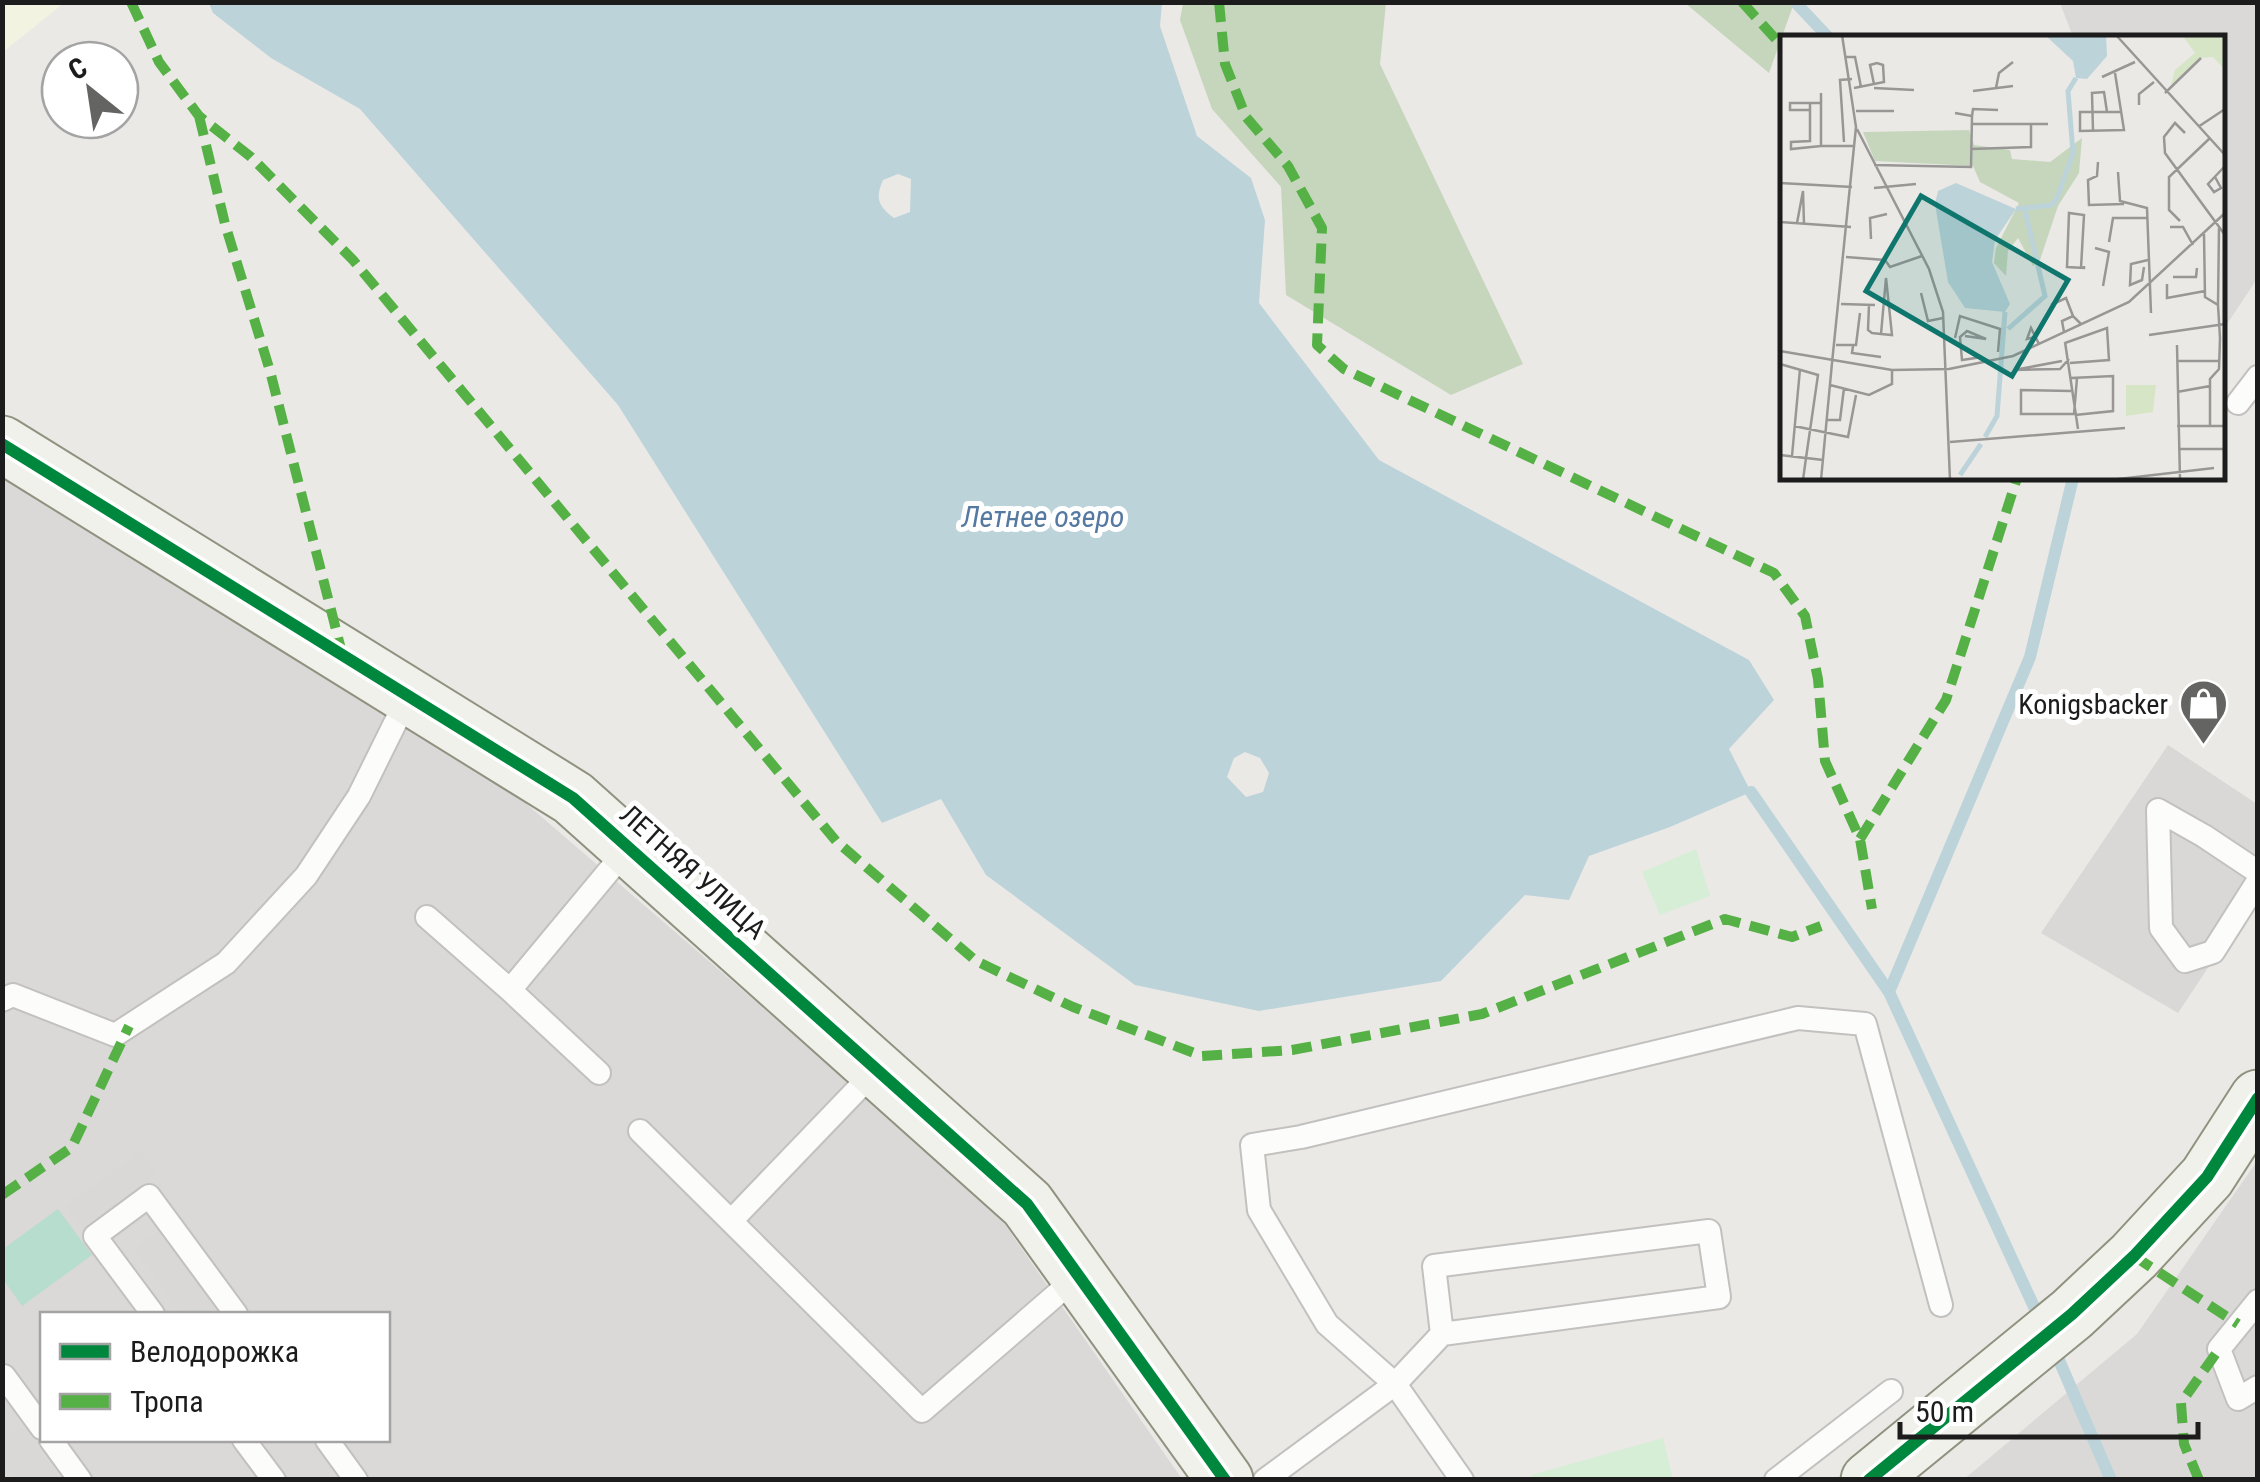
<svg xmlns="http://www.w3.org/2000/svg" width="2260" height="1482" viewBox="0 0 2260 1482" font-family="'Roboto Condensed',sans-serif">
<style>
.residential{fill:#dad9d7;fill-rule:evenodd}
.education{fill:#f3f3e1}
.religious{fill:#d9d8d6}
.forest{fill:#c6d6bd}
.park{fill:#d6eed6}
.pitch{fill:#b6ddcd}
.water{fill:#bdd3da;fill-rule:evenodd}
.lines{fill:none;stroke-linecap:round;stroke-linejoin:round}
.stream{stroke:#bdd3da;stroke-width:12}
.lane-casing{stroke:#c2c1bf;stroke-width:26}
.secondary-casing{stroke:#909280;stroke-width:59}
.lane{stroke:#fcfcfb;stroke-width:22}
.secondary{stroke:#f1f1eb;stroke-width:55}
.quiet{stroke:#55b145;stroke-width:10;stroke-dasharray:20 10;stroke-linecap:butt}
.cycleway-casing{stroke:#fff;stroke-width:19}
.cycleway{stroke:#00873e;stroke-width:12}
.labels{text-anchor:middle;dominant-baseline:central;stroke-width:10;stroke-linejoin:round;paint-order:stroke}
.poi-label{font-size:28px;fill:#1c1c1c;stroke:#fff;text-anchor:end}
.street-label{font-size:28px;fill:#1c1c1c;stroke:#fff}
.water-label{font-size:30px;font-style:italic;fill:#5579a0;stroke:#fff}
.inset-river{fill:none;stroke:#bdd3da;stroke-width:5}
.inset-road{fill:none;stroke:#989795;stroke-width:2.5}
.view{fill:#0f766e;fill-opacity:0.15;stroke:#0f766e;stroke-width:5}
.inset-edge{fill:none;stroke:#1c1c1c;stroke-width:5}
</style>
<rect width="100%" height="100%" fill="#ebe9e5"/>
<path class="residential" d="M 2060,3 L 2257,3 L 2257,279 L 2223,330 L 2222,38 L 2073,37 Z
M 2,465 L 508,788 L 990,1203 L 1182,1479 L 3,1479 ZM 42,1314 L 388,1314 L 388,1440 L 42,1440 Z
M 2257,1161 L 2257,1479 L 1963,1480 L 2137,1334 Z"/>
<path class="education" d="M 3,2 L 64,2 L 64,3 L 3,52 Z"/>
<path class="religious" d="M 2168,745 L 2257,804 L 2257,894 L 2178,1013 L 2041,933 Z
M 141,1152 L 157,1174 L 82,1228 L 66,1206 Z
M 161,1229 L 223,1314 L 182,1314 L 134,1249 Z
M 21,1427 L 60,1479 L 16,1479 L 3,1462 L 3,1441 Z"/>
<path class="forest" d="M 1183,3 L 1386,3 L 1380,64 L 1523,364 L 1451,395 L 1286,295 L 1281,187 L 1212,109 L 1180,20 Z
M 1685,3 L 1794,3 L 1769,73 Z"/>
<path class="park" d="M 1696,849 L 1710,896 L 1660,915 L 1642,872 Z
M 1663,1438 L 1673,1479 L 1533,1480 L 1531,1475 Z"/>
<path class="pitch" d="M 58,1209 L 92,1255 L 22,1306 L 3,1279 L 3,1249 Z"/>
<path class="water" d="M 209,3 L 1162,3 L 1160,26 L 1197,136 L 1251,178 L 1265,220 L 1259,303 L 1379,460 L 1749,660 L 1774,700 L 1729,749 L 1751,792 L 1670,827 L 1589,856 L 1569,900 L 1525,895 L 1441,981 L 1259,1011 L 1135,985 L 986,875 L 941,799 L 882,823 L 618,405 L 360,109 L 271,58 L 213,13 ZM 898,174 L 911,179 L 910,212 L 894,218 C 878,206 875,198 883,180 ZM 1245,752 L 1260,758 L 1269,773 L 1263,792 L 1246,797 L 1227,777 L 1234,758 Z"/>
<g class="lines">
<path class="stream" d="M 1795,2 L 1829,38
M 1751,792 L 1889,992 L 2041,1322
M 1889,992 L 2030,657 L 2073,478
M 2052,1344 L 2111,1480"/>
<defs>
<path id="lane" d="M 2238,403 L 2258,377
M 2258,872 L 2204,836 L 2158,810 L 2161,928 L 2185,961 L 2213,952 L 2258,881
M 427,917 L 510,990
M 2,1000 L 13,995 L 115,1035 L 226,963 L 306,876 L 359,796 L 408,697
M 599,1073 L 510,990 L 628,848
M 640,1131 L 922,1411 L 1078,1276
M 731,1221 L 876,1070
M 2258,1301 L 2219,1349 L 2238,1399 L 2258,1387
M 153,1314 L 95,1236 L 149,1196 L 236,1314
M 1442,1334 L 1719,1297 L 1709,1231 L 1434,1266 L 1442,1334 L 1395,1384 L 1462,1480
M 4,1376 L 42,1428
M 51,1440 L 80,1480
M 244,1440 L 274,1480
M 327,1440 L 356,1480
M 1265,1480 L 1395,1384 L 1327,1324 L 1259,1210 L 1252,1145 L 1301,1137 L 1798,1018 L 1865,1024 L 1941,1305
M 1776,1480 L 1891,1391"/>
<path id="secondary" d="M 2,444 L 573,798 L 1027,1204 L 1225,1480
M 1869,1480 L 2072,1314 L 2134,1256 L 2207,1177 L 2258,1098"/>
</defs>
<use href="#lane" class="lane-casing"/>
<use href="#secondary" class="secondary-casing"/>
<use href="#lane" class="lane"/>
<use href="#secondary" class="secondary"/>
<path class="quiet" d="M 131,2 L 159,62 L 199,116 L 251,157 L 353,260 L 836,841 L 976,961 L 1073,1007 L 1202,1056 L 1292,1050 L 1482,1014 L 1725,919 L 1792,937 L 1821,926
M 1219,2 L 1225,64 L 1246,117 L 1288,166 L 1322,228 L 1317,345 L 1344,369 L 1774,573 L 1805,616 L 1818,679 L 1825,761 L 1860,839 L 1872,909
M 1742,2 L 1782,46
M 199,116 L 225,224 L 270,371 L 343,657
M 1860,839 L 1946,700 L 2017,478
M 2,1195 L 72,1147 L 129,1026
M 2134,1256 L 2238,1324
M 2199,1480 L 2184,1444 L 2181,1403 L 2219,1349"/>
<defs>
<path id="cycleway" d="M 2,444 L 573,798 L 1027,1204 L 1225,1480
M 1869,1480 L 2072,1314 L 2134,1256 L 2207,1177 L 2258,1098"/>
</defs>
<use href="#cycleway" class="cycleway-casing"/>
<use href="#cycleway" class="cycleway"/>
</g>
<defs>
<symbol id="shop-pin" viewBox="-11 -11 22 30"><path d="M0 17L-7.5 6A9.5 9.5 0 1 1 7.5 6Z" fill="#646462" stroke="#fff"/><path d="M-5-2.5h2.3a2.7 3.5 0 0 1 5.4 0H5L5.5 6h-11ZM-1.5-2.5h3a1.5 2.3 0 0 0-3 0Z" fill="#fff"/></symbol>
</defs>
<g fill-rule="evenodd">
<use href="#shop-pin" x="2176" y="676" width="55" height="75"/>
</g>
<g class="labels">
<g class="poi-label">
<text x="2168" y="704">Konigsbacker</text>
</g>
<g class="street-label">
<text transform="translate(693 872) rotate(42)">ЛЕТНЯЯ УЛИЦА</text>
</g>
<g class="water-label">
<text x="1043" y="516">Летнее озеро</text>
</g>
</g>
<g transform="translate(1780 35)">
<rect width="445" height="445" fill="#ebe9e5"/>
<path d="M 402,0 L 445,0 L 445,35 L 433,22 L 420,23 L 391,50 L 395,35 L 415,18 ZM 346,350 L 376,350 L 373,377 L 346,381 Z" fill="#d7e5c7"/>
<path d="M 189,95 L 194,110 L 230,115 L 232,124 L 270,127 L 302,103 L 299,138 L 278,171 L 260,225 L 253,231 L 238,203 L 228,216 L 226,241 L 214,228 L 216,213 L 239,168 L 200,147 L 193,131 L 95,126 L 83,97 Z" fill="#c6d6bd"/>
<path d="M 265,0 L 326,0 L 327,21 L 307,44 L 296,43 L 293,26 ZM 176,148 L 236,174 L 215,205 L 212,227 L 230,269 L 225,277 L 185,273 L 168,247 L 155,169 L 158,156 Z" fill="#bdd3da"/>
<path class="inset-river" d="M 236,174 L 272,170 L 277,163 L 293,118 L 288,56 L 296,43M 228,294 L 265,261 L 244,171M 205,402 L 217,381 L 225,277M 180,440 L 201,409"/>
<path class="inset-road" d="M 336,0 L 445,120M 65,22 L 75,22 L 81,52M 335,38 L 344,95 L 300,96 L 300,77 L 341,77M 322,42 L 355,27M 74,53 L 104,47 L 103,30 L 97,28 L 90,30 L 94,49M 94,53 L 134,55M 216,53 L 219,38 L 233,27M 193,56 L 233,51M 41,58 L 41,111 L 75,111M 385,58 L 421,23M 30,68 L 10,68 L 10,75 L 30,75M 41,68 L 30,68 L 30,106 L 11,107 L 11,114 L 41,111M 359,70 L 359,59 L 374,47M 76,76 L 114,76M 192,81 L 193,74 L 218,75M 192,89 L 268,89M 418,92 L 445,74M 77,94 L 149,234 L 163,277 L 170,445M 313,96 L 312,58 L 324,57 L 327,77M 405,98 L 395,88 L 384,102 L 385,118 L 445,200M 64,107 L 60,45 L 72,44M 191,114 L 251,112 L 251,89M 318,127 L 317,141 L 308,145 L 309,170 L 344,169M 94,130 L 191,132 L 192,81 L 175,78M 338,137 L 340,166 L 367,173 L 371,278M 435,142 L 441,153 L 434,157 L 428,149 L 445,131M 0,148 L 72,152M 94,153 L 136,149M 400,186 L 389,175 L 389,142 L 429,104M 0,187 L 71,192M 17,188 L 23,156 L 24,189M 390,192 L 403,192 L 413,210M 424,199 L 425,262 L 438,270 L 440,303 L 439,334 L 430,344 L 430,391 L 444,391M 91,204 L 90,183 L 107,179M 329,207 L 333,183 L 368,183M 315,213 L 329,217 L 323,251M 66,222 L 105,225 L 110,232 L 142,221M 364,232 L 362,245 L 350,250 L 351,229 L 368,225M 301,233 L 304,180 L 289,178 L 287,232 L 304,233 L 304,231M 393,242 L 416,242 L 417,233M 387,249 L 387,263 L 425,256M 141,258 L 148,286 L 163,283M 61,269 L 95,270M 89,270 L 88,295 L 92,298 L 101,299 L 112,300 L 106,243 L 101,299M 271,270 L 286,263 L 293,281M 438,270 L 439,193M 284,297 L 282,286 L 293,281 L 301,289M 369,300 L 445,289M 185,301 L 206,304 L 187,296 L 180,302 L 182,325 L 202,322M 255,302 L 247,304 L 251,293 L 259,309M 175,303 L 180,281 L 220,294 L 218,317M 285,307 L 298,394M 285,308 L 327,293 L 329,325 L 290,328M 56,310 L 76,310 L 80,278M 397,310 L 400,445M 73,311 L 72,318 L 101,322M 0,316 L 112,335 L 169,334 L 233,321 L 349,267 L 445,178M 282,326 L 234,335 L 280,334 L 289,324M 397,326 L 439,326M 52,328 L 76,92 L 62,0M 0,329 L 38,340 L 26,423 L 0,420M 291,343 L 333,341 L 333,376 L 295,380M 50,350 L 89,360 L 112,349 L 112,335M 291,356 L 241,355 L 241,379 L 294,379 L 297,343M 397,357 L 430,351M 46,385 L 60,385 L 64,353M 14,391 L 68,402 L 76,360M 397,391 L 430,391M 170,407 L 345,393M 398,414 L 445,414M 12,421 L 20,334M 23,445 L 26,423 L 43,425M 41,445 L 52,328M 330,445 L 434,433"/>
<path class="view" d="M 141,161 L 288,245 L 232,341 L 86,256 Z"/>
<rect width="445" height="445" class="inset-edge"/>
</g>
<rect width="2260" height="1482" fill="none" stroke="#1c1c1c" stroke-width="10"/>
<rect x="40" y="1312" width="350" height="130" fill="#ffffff" stroke="#a4a4a4" stroke-width="2.5"/>
<rect x="60" y="1344" width="50" height="15" fill="#00873e" stroke="#a4a4a4" stroke-width="2.5"/>
<text x="130" y="1362" font-size="30" fill="#1c1c1c">Велодорожка</text>
<rect x="60" y="1394" width="50" height="15" fill="#55b145" stroke="#a4a4a4" stroke-width="2.5"/>
<text x="130" y="1412" font-size="30" fill="#1c1c1c">Тропа</text>
<g transform="translate(90 90) rotate(330)"><circle r="48" fill="#ffffff" stroke="#a4a4a4" stroke-width="2.5"/>
<path d="M0-8L18 38L0 25L-18 38Z" fill="#646462"/>
<text y="-15" font-size="28" font-weight="bold" text-anchor="middle" fill="#1c1c1c">С</text>
</g>
<path d="M1900 1422v15h298v-15" fill="none" stroke="#1c1c1c" stroke-width="5"/>
<text x="1915" y="1422" font-size="30" fill="#1c1c1c" stroke="#ffffff" stroke-width="8" paint-order="stroke">50 m</text>
</svg>
